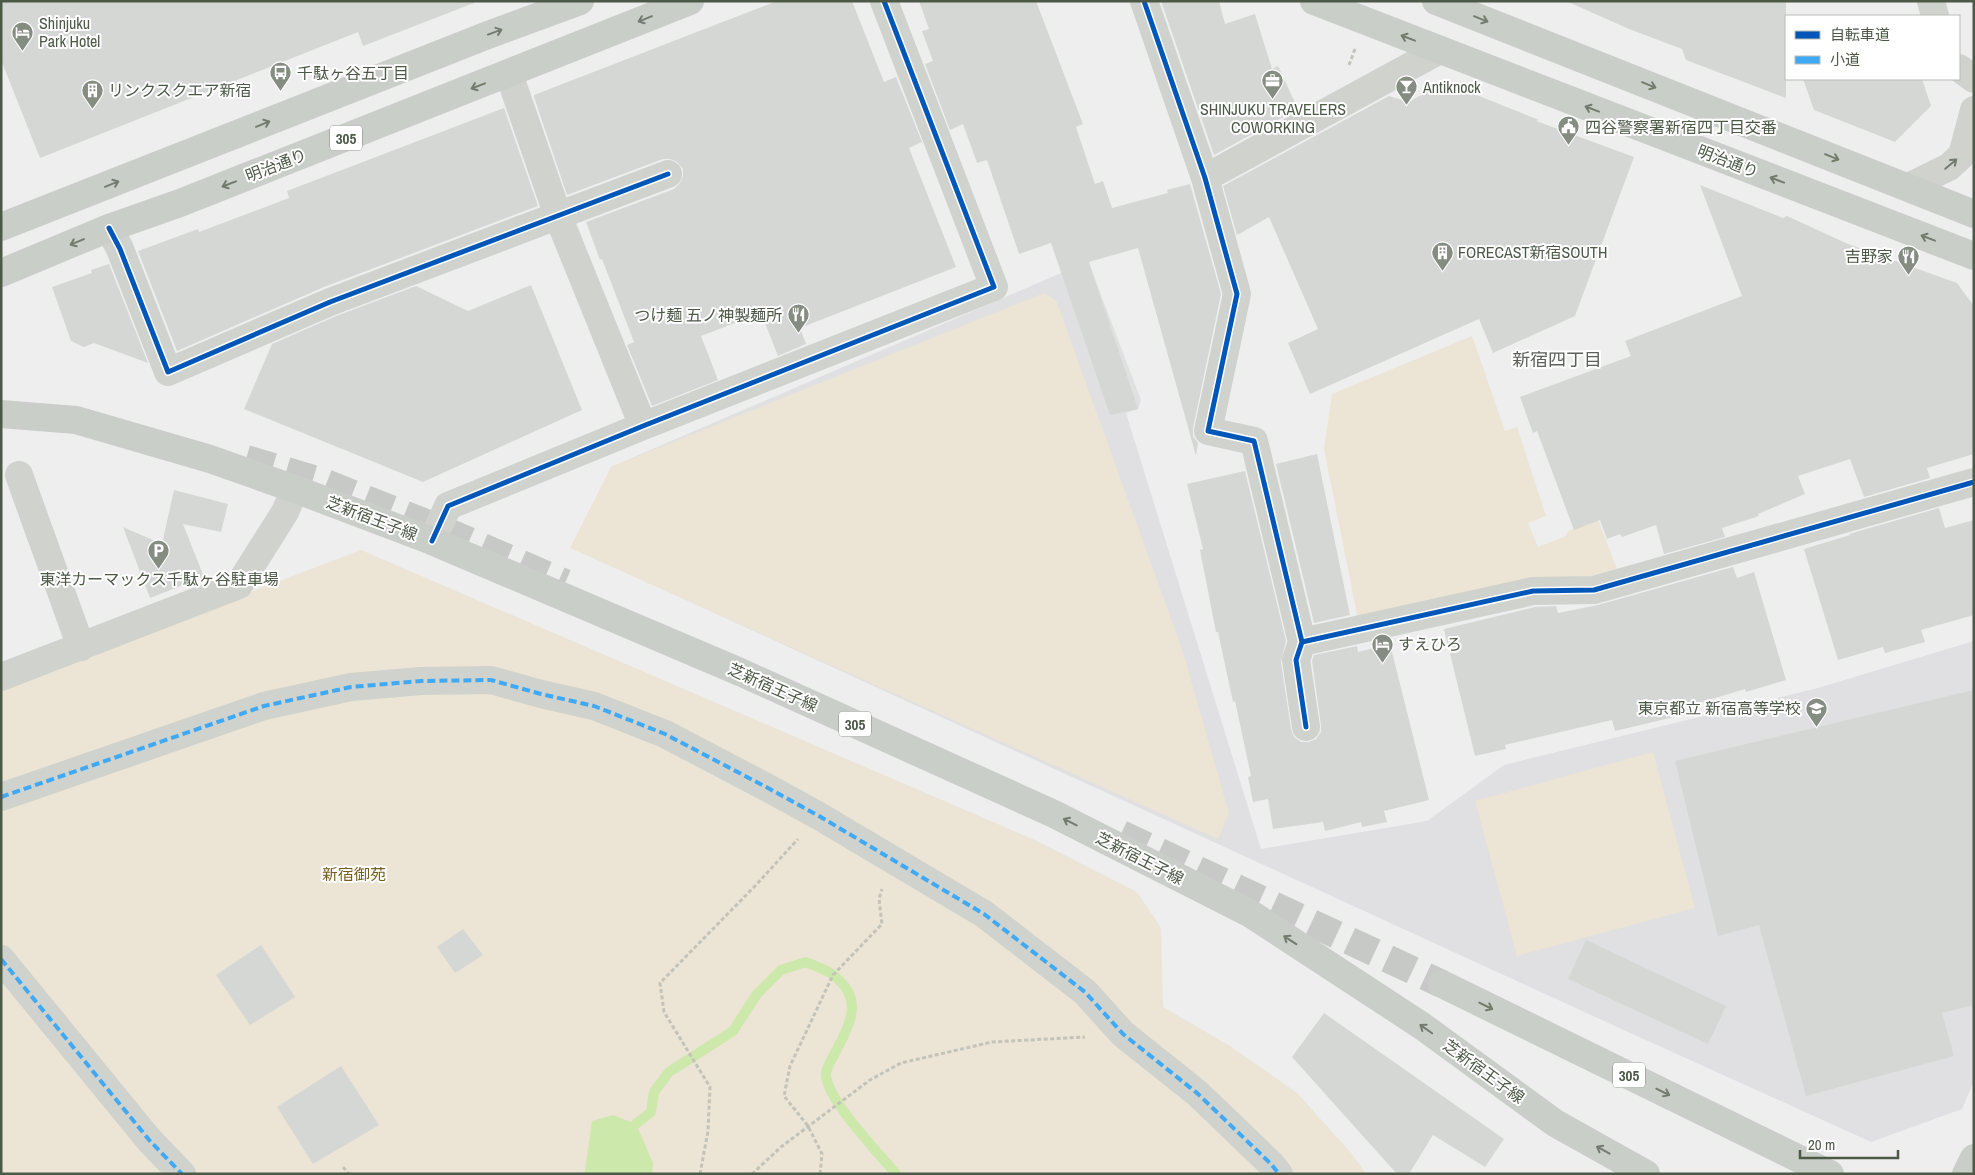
<svg xmlns="http://www.w3.org/2000/svg" width="1975" height="1175" viewBox="0 0 1975 1175" font-family="'Archivo Narrow','Noto Sans JP',sans-serif">
<style>
.education{fill:#e0dfe1}
.green{fill:#ece4d4}
.water{fill:#cce8ab}
.lines{fill:none;stroke-linecap:round;stroke-linejoin:round}
.stream{stroke:#cce8ab;stroke-width:10}
.building{fill:#d5d7d5}
.major-tunnel{stroke:#c6c9c5;stroke-width:28;stroke-dasharray:28 14;stroke-linecap:butt}
.path{stroke:#c3c3b9;stroke-width:3;stroke-dasharray:4 2.5;stroke-linecap:butt}
.minor{stroke:#cfd2cd;stroke-width:28}
.major{stroke:#c9cec8;stroke-width:28}
.quiet{stroke:#3fa9f5;stroke-width:4;stroke-dasharray:8 4;stroke-linecap:butt}
.cycleway-casing{stroke:#fff;stroke-width:8}
.cycleway{stroke:#0057b8;stroke-width:5}
.oneway{stroke:#727c6e}
.oneway2{stroke:#737d6f}
.labels{text-anchor:middle;dominant-baseline:central;stroke-width:4;stroke-linejoin:round;paint-order:stroke}
.shield{fill:#fff;stroke:#828b7e;stroke-width:1}
.shield-label{font-size:15px;font-weight:bold;fill:#4c5947}
.poi-label{font-size:16px;fill:#4c5947;stroke:#fff;text-anchor:start}
.street-label{font-size:16px;fill:#4c5947;stroke:#fff}
.park-label{font-size:16px;fill:#755f1d;stroke:#fff}
.neighbourhood-label{font-size:18px;fill:#5c625a;stroke:#fff}
</style>
<rect width="100%" height="100%" fill="#eeeeef"/>
<path class="education" d="M 1087,258 L 1141,400 L 1138,409 L 1126,413 L 1261,849 L 1427,821 L 1504,765 L 1818,688 L 1974,641 L 1974,1081 L 1962,1109 L 1871,1142 L 1615,1026 L 575,549 L 611,467 L 1061,273 Z"/>
<path class="green" d="M 1044,293 L 1056,300 L 1183,652 L 1229,813 L 1218,839 L 570,548 L 611,467 Z
M 1472,336 L 1505,431 L 1517,427 L 1546,516 L 1528,523 L 1538,547 L 1566,536 L 1568,531 L 1598,520 L 1619,574 L 1358,619 L 1324,449 L 1332,394 Z
M 361,550 L 1037,841 L 1137,892 L 1161,928 L 1163,1007 L 1230,1046 L 1297,1093 L 1352,1154 L 1366,1174 L 1,1174 L 1,687 Z
M 1653,752 L 1695,908 L 1517,956 L 1475,801 Z"/>
<path class="water" d="M 613,1115 L 636,1124 L 653,1163 L 652,1174 L 582,1174 L 585,1171 L 592,1121 Z"/>
<g class="lines">
<path class="stream" d="M 636,1124 L 651,1112 L 654,1092 L 669,1072 L 733,1031 L 757,994 L 781,970 L 806,962 C 814,966 826,969 833,975 C 866,1000 849,1025 834,1055 C 831,1061 825,1069 826,1076 C 829,1102 877,1151 896,1174"/>
</g>
<path class="building" d="M 1,1 L 474,1 L 474,3 L 363,46 L 358,32 L 40,158 L 1,60 Z
M 777,1 L 852,1 L 884,82 L 896,77 L 922,142 L 909,148 L 956,267 L 800,328 L 806,344 L 778,356 L 761,313 L 701,336 L 718,380 L 652,406 L 627,345 L 634,342 L 602,259 L 600,260 L 586,222 L 674,189 L 680,183 L 683,176 L 683,169 L 677,162 L 670,159 L 663,159 L 567,195 L 534,97 L 534,95 Z
M 919,1 L 1036,1 L 1083,124 L 1076,127 L 1095,184 L 1103,181 L 1112,208 L 1168,193 L 1167,190 L 1190,184 L 1221,294 L 1193,428 L 1193,436 L 1198,443 L 1196,456 L 1138,248 L 1089,262 L 1138,409 L 1110,415 L 1051,243 L 1019,254 L 987,160 L 977,163 L 963,124 L 950,130 L 925,64 L 933,61 L 922,31 L 929,29 Z
M 1161,1 L 1219,1 L 1225,24 L 1255,14 L 1272,69 L 1278,66 L 1298,109 L 1214,155 Z
M 1566,1 L 1786,1 L 1786,98 L 1686,60 L 1682,49 L 1629,29 Z
M 1803,79 L 1922,79 L 1931,106 L 1895,142 L 1814,110 Z
M 1444,82 L 1539,120 L 1536,121 L 1634,157 L 1575,316 L 1493,353 L 1479,319 L 1310,394 L 1288,343 L 1318,329 L 1269,217 L 1237,235 L 1223,186 L 1389,96 L 1409,102 Z
M 504,108 L 538,206 L 324,287 L 177,351 L 138,251 L 198,229 L 199,232 L 289,198 L 287,191 Z
M 1700,185 L 1783,218 L 1787,216 L 1848,244 L 1957,283 L 1974,306 L 1974,454 L 1927,468 L 1930,478 L 1864,497 L 1850,459 L 1798,476 L 1805,494 L 1758,514 L 1759,516 L 1722,528 L 1725,537 L 1664,554 L 1656,525 L 1622,537 L 1620,534 L 1607,539 L 1600,520 L 1574,530 L 1537,431 L 1533,433 L 1520,397 L 1631,356 L 1625,341 L 1742,296 Z
M 109,264 L 148,363 L 94,343 L 84,347 L 71,341 L 52,287 L 92,273 L 91,270 Z
M 531,285 L 582,410 L 423,482 L 244,409 L 272,344 L 336,316 L 416,286 L 468,311 Z
M 1317,454 L 1350,615 L 1314,623 L 1276,464 Z
M 1245,471 L 1286,641 L 1281,662 L 1291,729 L 1294,737 L 1301,742 L 1309,742 L 1316,739 L 1321,732 L 1321,725 L 1312,661 L 1314,655 L 1357,646 L 1358,652 L 1390,644 L 1429,800 L 1384,811 L 1387,822 L 1362,827 L 1361,822 L 1325,831 L 1323,822 L 1273,829 L 1268,799 L 1253,802 L 1248,777 L 1251,776 L 1235,701 L 1233,702 L 1218,632 L 1216,632 L 1200,550 L 1203,549 L 1187,484 Z
M 174,490 L 228,504 L 221,532 L 183,524 L 204,577 L 150,598 L 123,527 L 162,544 Z
M 1939,508 L 1945,528 L 1974,520 L 1974,615 L 1921,630 L 1925,642 L 1885,653 L 1883,647 L 1838,660 L 1804,549 L 1850,535 L 1849,534 Z
M 1733,567 L 1737,578 L 1754,572 L 1786,680 L 1746,692 L 1745,689 L 1672,711 L 1674,717 L 1615,731 L 1612,720 L 1505,745 L 1506,749 L 1475,756 L 1444,629 L 1535,607 L 1556,606 L 1558,613 L 1598,605 Z
M 1974,690 L 1974,1005 L 1942,1013 L 1954,1056 L 1806,1096 L 1759,925 L 1718,936 L 1675,761 Z
M 463,929 L 483,955 L 455,973 L 437,947 Z
M 1586,940 L 1726,1006 L 1708,1044 L 1568,979 Z
M 261,945 L 295,997 L 250,1025 L 216,975 Z
M 1324,1013 L 1504,1139 L 1485,1167 L 1433,1135 L 1409,1174 L 1397,1174 L 1292,1057 Z
M 341,1066 L 379,1125 L 313,1164 L 277,1107 Z"/>
<g class="lines">
<path class="major-tunnel" d="M 246,459 L 323,482 L 446,531 L 565,583
M 1121,834 L 1442,984"/>
<path class="path" d="M 1349,65 L 1355,49
M 343,1167 L 349,1174
M 700,1174 L 708,1131 L 710,1087 L 664,1012 L 660,983 L 755,886 L 798,839
M 752,1174 L 781,1147 L 838,1104 L 870,1080 L 901,1063 L 992,1042 L 1085,1037
M 820,1174 L 822,1154 L 808,1126 L 784,1096 L 790,1066 L 833,975 L 882,924 L 879,899 L 882,889"/>
<path class="minor" d="M 1144,1 L 1205,178 L 1237,294 L 1208,431 L 1254,441 L 1302,642 L 1296,660 L 1306,727
M 1931,1 L 1935,16
M 1959,68 L 1974,79
M 509,74 L 558,216 L 643,426
M 1205,178 L 1440,50
M 1908,187 L 1949,167 L 1962,155 L 1974,110
M 109,228 L 120,249 L 168,372 L 330,302 L 668,174
M 19,475 L 81,647
M 432,541 L 448,506 L 643,426 L 994,287 L 884,1
M 1302,642 L 1533,591 L 1594,590 L 1974,482
M 1,677 L 239,585 L 285,512 L 295,489
M 1,797 L 264,706 L 351,687 L 421,681 L 491,680 L 541,694 L 594,706 L 665,734 L 768,788 L 819,816 L 984,914 L 1085,992 L 1123,1034 L 1197,1093 L 1271,1164 L 1279,1174
M 1,959 L 150,1141 L 182,1174"/>
<path class="major" d="M 1314,1 L 1974,256
M 1436,1 L 1974,214
M 1,227 L 488,35 L 580,1
M 1,273 L 109,228 L 180,203 L 690,1
M 1,414 L 76,420 L 210,459 L 295,489 L 432,541 L 740,672 L 1054,814 L 1251,914 L 1422,1026 L 1555,1123 L 1646,1174
M 1442,984 L 1830,1174
M 1966,1174 L 1974,1158"/>
<path class="quiet" d="M 1,797 L 264,706 L 351,687 L 421,681 L 491,680 L 541,694 L 594,706 L 665,734 L 768,788 L 819,816 L 984,914 L 1085,992 L 1123,1034 L 1197,1093 L 1271,1164 L 1279,1174
M 1,959 L 150,1141 L 182,1174"/>
<defs>
<path id="cycleway" d="M 1144,1 L 1205,178 L 1237,294 L 1208,431 L 1254,441 L 1302,642 L 1296,660 L 1306,727
M 109,228 L 120,249 L 168,372 L 330,302 L 668,174
M 432,541 L 448,506 L 643,426 L 994,287 L 884,1
M 1302,642 L 1533,591 L 1594,590 L 1974,482"/>
</defs>
<use href="#cycleway" class="cycleway-casing"/>
<use href="#cycleway" class="cycleway"/>
</g>
<defs><path id="oneway-shaft" d="M-6 0H5M1.5-3L5.5 0L1.5 3" fill="none" stroke-width="1.6" stroke-linecap="round" stroke-linejoin="round" transform="scale(1.25)"/></defs>
<g class="oneway">
<use href="#oneway-shaft" transform="translate(645 19) rotate(158)"/>
<use href="#oneway-shaft" transform="translate(1481 19) rotate(22)"/>
<use href="#oneway-shaft" transform="translate(495 32) rotate(-20)"/>
<use href="#oneway-shaft" transform="translate(1408 38) rotate(-159)"/>
<use href="#oneway-shaft" transform="translate(1649 85) rotate(22)"/>
<use href="#oneway-shaft" transform="translate(478 86) rotate(159)"/>
<use href="#oneway-shaft" transform="translate(1592 109) rotate(-159)"/>
<use href="#oneway-shaft" transform="translate(263 124) rotate(-22)"/>
<use href="#oneway-shaft" transform="translate(1832 157) rotate(22)"/>
<use href="#oneway-shaft" transform="translate(1777 180) rotate(-159)"/>
<use href="#oneway-shaft" transform="translate(112 184) rotate(-22)"/>
<use href="#oneway-shaft" transform="translate(229 184) rotate(159)"/>
<use href="#oneway-shaft" transform="translate(1928 238) rotate(-159)"/>
<use href="#oneway-shaft" transform="translate(77 242) rotate(157)"/>
<use href="#oneway-shaft" transform="translate(1070 822) rotate(-153)"/>
<use href="#oneway-shaft" transform="translate(1290 940) rotate(-147)"/>
<use href="#oneway-shaft" transform="translate(1486 1006) rotate(26)"/>
<use href="#oneway-shaft" transform="translate(1426 1029) rotate(-145)"/>
<use href="#oneway-shaft" transform="translate(1663 1092) rotate(26)"/>
<use href="#oneway-shaft" transform="translate(1603 1150) rotate(-151)"/>
</g>
<use class="oneway2" href="#oneway-shaft" transform="translate(1951 164) rotate(-40)"/>
<defs>
<symbol id="hotel-pin" viewBox="-11 -11 22 30"><path d="M0 17L-7.5 6A9.5 9.5 0 1 1 7.5 6Z" fill="#858d82" stroke="#fff"/><path d="M-6-4.5h1.5V1H6V5H4.5V3h-9V5H-6ZM-4 0a1.8 1.8 0 1 1 3.6 0ZM.5 0V-2.5h3Q6-2.5 6 0Z" fill="#fff"/></symbol>
<symbol id="bus-pin" viewBox="-11 -11 22 30"><path d="M0 17L-7.5 6A9.5 9.5 0 1 1 7.5 6Z" fill="#858d82" stroke="#fff"/><path d="M-5-6H5V4H4V6H2V4H-2V6H-4V4H-5ZM-3.5-4V0h7V-4ZM-3.5 1.2v1.5H-2V1.2ZM2 1.2v1.5H3.5V1.2Z" fill="#fff"/></symbol>
<symbol id="office-pin" viewBox="-11 -11 22 30"><path d="M0 17L-7.5 6A9.5 9.5 0 1 1 7.5 6Z" fill="#858d82" stroke="#fff"/><path d="M-6-3h4V-5.5h4V-3h4V5H-6ZM-1-4.5V-3h2v-1.5ZM-6 0V1H6V0Z" fill="#fff"/></symbol>
<symbol id="bar-pin" viewBox="-11 -11 22 30"><path d="M0 17L-7.5 6A9.5 9.5 0 1 1 7.5 6Z" fill="#858d82" stroke="#fff"/><path d="M-6-5H6L.8 .8V4.5H3.5V6h-7V4.5H-.8V.8Z" fill="#fff"/></symbol>
<symbol id="building-pin" viewBox="-11 -11 22 30"><path d="M0 17L-7.5 6A9.5 9.5 0 1 1 7.5 6Z" fill="#858d82" stroke="#fff"/><path d="M-4-6H4V6H1V3H-1V6H-4ZM-2.5-4.3h1.7v1.8h-1.7ZM.8-4.3h1.7v1.8H.8ZM-2.5-1h1.7V.8h-1.7ZM.8-1h1.7V.8H.8Z" fill="#fff"/></symbol>
<symbol id="civic-pin" viewBox="-11 -11 22 30"><path d="M0 17L-7.5 6A9.5 9.5 0 1 1 7.5 6Z" fill="#858d82" stroke="#fff"/><path d="M-.6-6.5H3V-4.5H.6V-3L4-1V1h2V6H-6V1h2V-1L-.6-3ZM-1.2 2.5V6h2.4V2.5Z" fill="#fff"/></symbol>
<symbol id="restaurant-pin" viewBox="-11 -11 22 30"><path d="M0 17L-7.5 6A9.5 9.5 0 1 1 7.5 6Z" fill="#858d82" stroke="#fff"/><path d="M-5-6h1v4h1v-4h1v4h1v-4h1v5L-1.5 .5V6h-2V.5L-5-1ZM5-6V6H3V1.5H1.5Q1.5-4 5-6Z" fill="#fff"/></symbol>
<symbol id="parking-pin" viewBox="-11 -11 22 30"><path d="M0 17L-7.5 6A9.5 9.5 0 1 1 7.5 6Z" fill="#858d82" stroke="#fff"/><path d="M-3.5-5.5H1a3.5 3.5 0 0 1 0 7H-1V5.5H-3.5ZM-1-3.4V-.6H.8a1.4 1.4 0 0 0 0-2.8Z" fill="#fff"/></symbol>
<symbol id="school-pin" viewBox="-11 -11 22 30"><path d="M0 17L-7.5 6A9.5 9.5 0 1 1 7.5 6Z" fill="#858d82" stroke="#fff"/><path d="M0-5L7-2L0 1L-7-2ZM-4 1L0 2.5L4 1V4Q0 6-4 4Z" fill="#fff"/></symbol>
</defs>
<g fill-rule="evenodd">
<use href="#hotel-pin" x="10" y="20" width="25" height="34"/>
<use href="#bus-pin" x="268" y="60" width="25" height="34"/>
<use href="#office-pin" x="1260" y="68" width="25" height="34"/>
<use href="#bar-pin" x="1394" y="74" width="25" height="34"/>
<use href="#building-pin" x="80" y="78" width="25" height="34"/>
<use href="#civic-pin" x="1556" y="114" width="25" height="34"/>
<use href="#building-pin" x="1430" y="240" width="25" height="34"/>
<use href="#restaurant-pin" x="1896" y="244" width="25" height="34"/>
<use href="#restaurant-pin" x="786" y="302" width="25" height="34"/>
<use href="#parking-pin" x="146" y="538" width="25" height="34"/>
<use href="#hotel-pin" x="1370" y="632" width="25" height="34"/>
<use href="#school-pin" x="1804" y="696" width="25" height="34"/>
</g>
<g class="labels">
<g class="shield">
<rect x="330" y="125.5" width="32" height="25" rx="4"/>
<rect x="839" y="711.5" width="32" height="25" rx="4"/>
<rect x="1613" y="1062.5" width="32" height="25" rx="4"/>
</g>
<g class="shield-label">
<text x="346" y="138">305</text>
<text x="855" y="724">305</text>
<text x="1629" y="1075">305</text>
</g>
<g class="poi-label">
<text x="39" y="23">Shinjuku<tspan x="39" dy="18">Park Hotel</tspan></text>
<text x="297" y="73">千駄ヶ谷五丁目</text>
<text x="1423" y="87">Antiknock</text>
<text x="108" y="90">リンクスクエア新宿</text>
<text x="1273" y="109" text-anchor="middle">SHINJUKU TRAVELERS<tspan x="1273" dy="18">COWORKING</tspan></text>
<text x="1585" y="127">四谷警察署新宿四丁目交番</text>
<text x="1458" y="252">FORECAST新宿SOUTH</text>
<text x="1893" y="256" text-anchor="end">吉野家</text>
<text x="782" y="315" text-anchor="end">つけ麺 五ノ神製麺所</text>
<text x="159" y="579" text-anchor="middle">東洋カーマックス千駄ヶ谷駐車場</text>
<text x="1398" y="644">すえひろ</text>
<text x="1801" y="708" text-anchor="end">東京都立 新宿高等学校</text>
</g>
<g class="street-label">
<text transform="translate(1728 161) rotate(21)">明治通り</text>
<text transform="translate(276 165) rotate(-21)">明治通り</text>
<text transform="translate(372 518) rotate(21)">芝新宿王子線</text>
<text transform="translate(773 687) rotate(24)">芝新宿王子線</text>
<text transform="translate(1140 858) rotate(27)">芝新宿王子線</text>
<text transform="translate(1484 1071) rotate(36)">芝新宿王子線</text>
</g>
<g class="park-label">
<text x="354" y="874">新宿御苑</text>
</g>
<g class="neighbourhood-label">
<text x="1557" y="359">新宿四丁目</text>
</g>
</g>
<rect width="1975" height="1175" fill="none" stroke="#4c5947" stroke-width="5"/>
<rect x="1785" y="15" width="175" height="65" fill="#ffffff" stroke="#b7bdb5"/>
<rect x="1795" y="31" width="25" height="8" fill="#0057b8" stroke="#b7bdb5"/>
<text x="1830" y="40" font-size="15" fill="#4c5947">自転車道</text>
<rect x="1795" y="56" width="25" height="8" fill="#3fa9f5" stroke="#b7bdb5"/>
<text x="1830" y="65" font-size="15" fill="#4c5947">小道</text>
<path d="M1800 1150v8h98v-8" fill="none" stroke="#4c5947" stroke-width="2.5"/>
<text x="1808" y="1150" font-size="15" fill="#4c5947" stroke="#ffffff" stroke-width="4" paint-order="stroke">20 m</text>
</svg>
